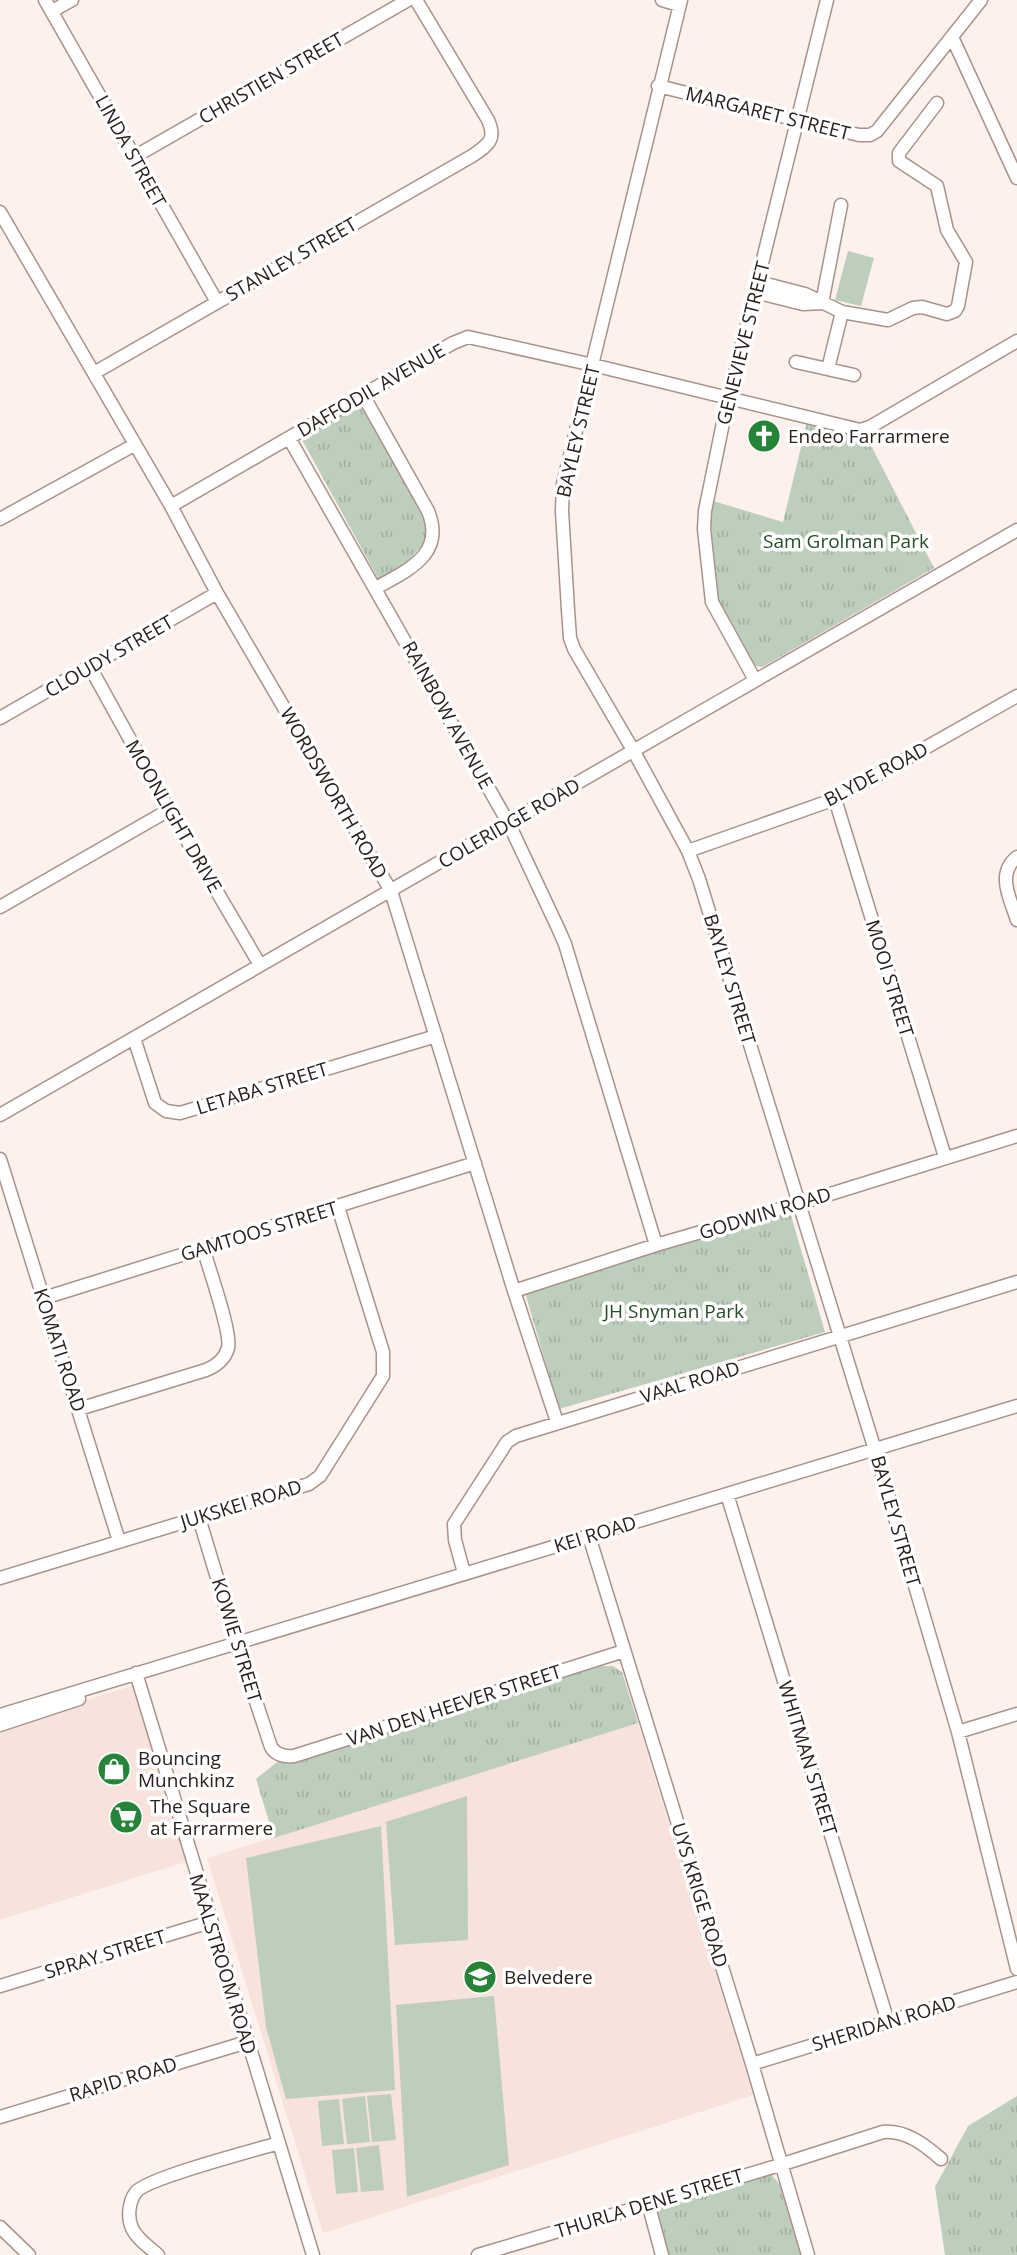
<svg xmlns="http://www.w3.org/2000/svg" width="1017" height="2255" viewBox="0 0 1017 2255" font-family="'Open Sans',sans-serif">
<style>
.built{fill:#f7e3db}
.grass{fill:url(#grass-tufts)}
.pitch{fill:#becebd}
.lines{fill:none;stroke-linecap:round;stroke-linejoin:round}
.minor-casing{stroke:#a99289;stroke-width:15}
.minor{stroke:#fff;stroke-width:12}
.labels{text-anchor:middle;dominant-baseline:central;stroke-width:7;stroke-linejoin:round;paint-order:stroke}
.street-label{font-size:19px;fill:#2a201d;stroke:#fff}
.poi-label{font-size:19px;fill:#2a201d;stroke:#fff;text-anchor:start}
.park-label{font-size:19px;fill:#264d27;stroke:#fff}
</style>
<defs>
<pattern id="grass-tufts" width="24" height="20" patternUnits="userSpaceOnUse" patternTransform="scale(1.75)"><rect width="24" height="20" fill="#becebd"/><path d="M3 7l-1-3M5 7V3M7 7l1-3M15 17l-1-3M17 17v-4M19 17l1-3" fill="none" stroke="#a3b1a2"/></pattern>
</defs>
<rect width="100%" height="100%" fill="#fcf1ed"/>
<path class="built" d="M 132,1686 L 189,1861 L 0,1920 L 0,1726 Z
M 638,1723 L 753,2095 L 323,2233 L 207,1858 Z"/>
<path class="grass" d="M 363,400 L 426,510 L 428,538 L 405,565 L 379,580 L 301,438 Z
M 807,422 L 864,432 L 934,568 L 766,665 L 761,667 L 753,665 L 715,594 L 710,500 L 783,522 Z
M 790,1212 L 825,1332 L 559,1409 L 524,1289 Z
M 599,1666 L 613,1666 L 622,1672 L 638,1723 L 274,1838 L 256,1779 L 277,1762 Z
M 1017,2096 L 1017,2255 L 945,2255 L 935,2187 L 968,2126 Z
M 763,2174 L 772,2175 L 781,2186 L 802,2255 L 664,2255 L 655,2209 Z"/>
<path class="pitch" d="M 848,251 L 874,258 L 861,306 L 835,300 Z
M 467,1796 L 468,1940 L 395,1945 L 386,1822 Z
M 381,1826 L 395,2090 L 286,2099 L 266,2027 L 246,1858 Z
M 494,1996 L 509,2165 L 407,2197 L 396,2005 Z
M 391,2094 L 396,2140 L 372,2142 L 367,2096 Z
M 365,2096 L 370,2142 L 347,2144 L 342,2099 Z
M 339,2099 L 344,2144 L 322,2146 L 318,2101 Z
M 379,2145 L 384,2190 L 361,2192 L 356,2148 Z
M 354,2148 L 358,2192 L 336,2194 L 332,2150 Z"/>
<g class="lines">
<defs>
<path id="minor" d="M 45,0 L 217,302
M 662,0 L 679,5
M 681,0 L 563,484 L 562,511 L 568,610 L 570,638 L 574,649 L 633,750 L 688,851 L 699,879 L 875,1450 L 958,1732 L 1017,1969
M 52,11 L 72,0
M 952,37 L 1017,178
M 658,86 L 859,135 L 870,135 L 877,131 L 981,0
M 134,157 L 408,0
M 0,212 L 171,506 L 217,593 L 391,891 L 514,1291 L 557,1422
M 758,282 L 805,294 L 842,312 L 888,320 L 913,308 L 922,307 L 947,314 L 955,311 L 958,306 L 966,262 L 947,230 L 937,186 L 899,161 L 899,153 L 937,103
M 755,292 L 803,304 L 822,303
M 822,303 L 841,205
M 796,362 L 854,375
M 828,369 L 842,312
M 94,373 L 472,156 C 488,145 497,140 488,120 L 416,0
M 363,395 L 428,511 C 446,555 407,570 376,588
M 289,438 L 509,824 L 558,928 L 565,944 L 656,1245
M 171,506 L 453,343 L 468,337 L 593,365 L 860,430 L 870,427 L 1017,341
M 0,519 L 134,445
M 90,667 L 169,810 L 260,965
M 755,680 L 712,602 L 704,529 L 705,511 L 725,413 L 827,0
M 0,718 L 217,593
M 835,799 L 945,1157
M 688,851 L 835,799 L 1017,696
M 1017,857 C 996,874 1010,898 1017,920
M 0,907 L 169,810
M 134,1038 L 155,1103 L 166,1111 L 180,1113 L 436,1036
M 0,1115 L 1017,530
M 0,1159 L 119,1541
M 514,1291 L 656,1245 L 811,1200 L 1017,1136
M 44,1298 C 187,1252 331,1209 475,1163
M 79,1409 L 206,1370 C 216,1366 225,1359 228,1348 C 232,1332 208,1267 203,1247
M 727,1494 L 888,2022
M 199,1518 L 237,1644 L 271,1747 C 276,1755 284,1757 294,1756 L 624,1651
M 589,1536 L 752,2064 L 808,2255
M 464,1573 L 455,1540 L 454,1524 L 507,1442 L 516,1436 L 1017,1282
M 0,1578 L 309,1484 L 320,1476 L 383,1376 L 383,1352 L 338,1207
M 136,1673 L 313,2255
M 0,1715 L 1017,1406
M 0,1725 L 79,1699
M 958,1732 L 1017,1714
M 0,1986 L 210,1922
M 752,2064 L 1017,1982
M 0,2117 L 247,2042
M 648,2203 L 662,2255
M 0,2227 L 29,2255
M 158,2255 C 149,2247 136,2238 132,2228 C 127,2217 129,2201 136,2192 C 147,2178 255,2150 279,2143
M 478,2255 L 780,2165 L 883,2132 C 906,2130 925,2145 941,2159"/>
</defs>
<use href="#minor" class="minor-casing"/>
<use href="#minor" class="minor"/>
</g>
<defs>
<symbol id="church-disc" viewBox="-11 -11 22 22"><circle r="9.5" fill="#258437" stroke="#fff"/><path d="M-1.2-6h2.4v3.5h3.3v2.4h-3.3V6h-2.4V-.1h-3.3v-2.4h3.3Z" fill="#fff"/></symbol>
<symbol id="shop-disc" viewBox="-11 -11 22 22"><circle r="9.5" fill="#258437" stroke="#fff"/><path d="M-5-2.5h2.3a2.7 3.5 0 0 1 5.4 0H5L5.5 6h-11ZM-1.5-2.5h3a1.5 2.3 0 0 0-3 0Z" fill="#fff"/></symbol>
<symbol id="supermarket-disc" viewBox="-11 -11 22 22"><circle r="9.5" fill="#258437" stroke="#fff"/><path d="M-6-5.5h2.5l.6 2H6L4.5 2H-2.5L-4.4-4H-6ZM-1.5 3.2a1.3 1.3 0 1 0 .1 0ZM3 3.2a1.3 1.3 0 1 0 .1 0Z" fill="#fff"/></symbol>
<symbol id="school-disc" viewBox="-11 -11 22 22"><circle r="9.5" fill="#258437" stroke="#fff"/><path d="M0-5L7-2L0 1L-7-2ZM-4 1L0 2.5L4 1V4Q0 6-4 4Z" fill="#fff"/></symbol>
</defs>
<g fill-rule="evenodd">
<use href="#church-disc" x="745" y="417" width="38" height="38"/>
<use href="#shop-disc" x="95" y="1750" width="38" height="38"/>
<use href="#supermarket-disc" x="107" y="1798" width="38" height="38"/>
<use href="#school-disc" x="461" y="1958" width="38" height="38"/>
</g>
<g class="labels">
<g class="street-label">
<text transform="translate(271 78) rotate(-30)">CHRISTIEN STREET</text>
<text transform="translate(768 113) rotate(14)">MARGARET STREET</text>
<text transform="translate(131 151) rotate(61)">LINDA STREET</text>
<text transform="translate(291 259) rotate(-30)">STANLEY STREET</text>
<text transform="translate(743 343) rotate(-76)">GENEVIEVE STREET</text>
<text transform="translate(371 390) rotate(-30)">DAFFODIL AVENUE</text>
<text transform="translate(578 431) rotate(-77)">BAYLEY STREET</text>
<text transform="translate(109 656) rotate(-30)">CLOUDY STREET</text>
<text transform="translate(448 715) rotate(61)">RAINBOW AVENUE</text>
<text transform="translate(876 774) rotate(-28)">BLYDE ROAD</text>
<text transform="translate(334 793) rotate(60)">WORDSWORTH ROAD</text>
<text transform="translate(174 816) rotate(60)">MOONLIGHT DRIVE</text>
<text transform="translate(509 823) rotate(-30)">COLERIDGE ROAD</text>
<text transform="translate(890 978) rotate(73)">MOOI STREET</text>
<text transform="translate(730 979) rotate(73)">BAYLEY STREET</text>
<text transform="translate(262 1088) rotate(-17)">LETABA STREET</text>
<text transform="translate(765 1213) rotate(-17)">GODWIN ROAD</text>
<text transform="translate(259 1231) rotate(-17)">GAMTOOS STREET</text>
<text transform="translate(60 1350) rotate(72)">KOMATI ROAD</text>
<text transform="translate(690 1382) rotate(-17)">VAAL ROAD</text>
<text transform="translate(241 1504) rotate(-17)">JUKSKEI ROAD</text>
<text transform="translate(896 1521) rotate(74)">BAYLEY STREET</text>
<text transform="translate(595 1534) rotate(-17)">KEI ROAD</text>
<text transform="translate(237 1640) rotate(73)">KOWIE STREET</text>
<text transform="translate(454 1705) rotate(-18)">VAN DEN HEEVER STREET</text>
<text transform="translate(808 1758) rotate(73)">WHITMAN STREET</text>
<text transform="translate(700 1895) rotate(73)">UYS KRIGE ROAD</text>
<text transform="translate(105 1954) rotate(-17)">SPRAY STREET</text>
<text transform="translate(223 1964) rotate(73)">MAALSTROOM ROAD</text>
<text transform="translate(884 2023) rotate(-17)">SHERIDAN ROAD</text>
<text transform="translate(123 2079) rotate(-17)">RAPID ROAD</text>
<text transform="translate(649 2203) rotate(-17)">THURLA DENE STREET</text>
</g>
<g class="poi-label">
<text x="788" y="436">Endeo Farrarmere</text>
<text x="138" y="1758">Bouncing<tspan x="138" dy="22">Munchkinz</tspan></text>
<text x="150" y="1806">The Square<tspan x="150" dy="22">at Farrarmere</tspan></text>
<text x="504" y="1977">Belvedere</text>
</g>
<g class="park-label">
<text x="846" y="541">Sam Grolman Park</text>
<text x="674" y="1311">JH Snyman Park</text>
</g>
</g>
</svg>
